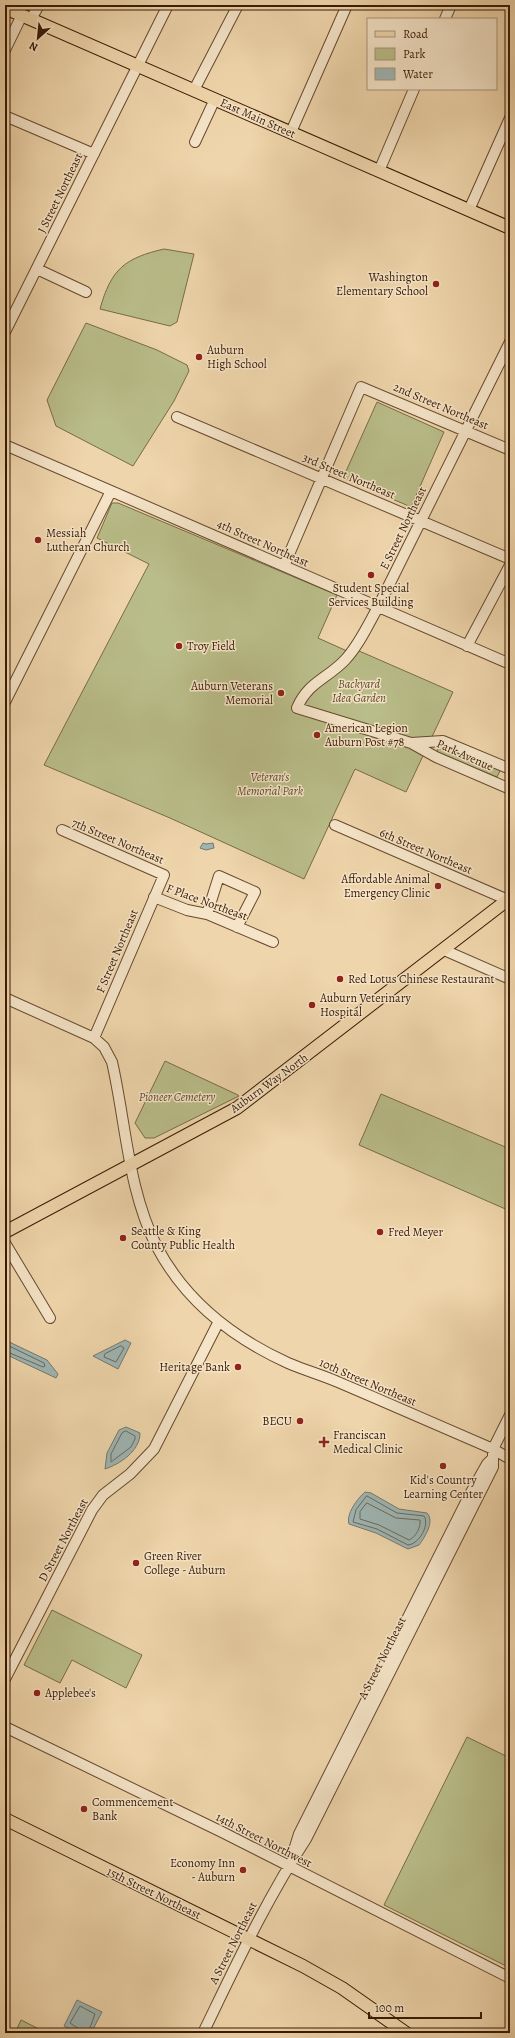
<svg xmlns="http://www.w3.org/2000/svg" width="515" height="2038" viewBox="0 0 515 2038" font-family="Alegreya,serif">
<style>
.green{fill:#b9bd89;stroke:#786c46}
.water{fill:#9eb6b4;stroke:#75786e}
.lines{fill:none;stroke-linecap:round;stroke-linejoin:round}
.shore{stroke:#6b685c;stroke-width:1}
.minor-casing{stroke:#66492e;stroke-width:12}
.major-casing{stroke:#381a04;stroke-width:14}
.minor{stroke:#f5e4c8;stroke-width:10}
.major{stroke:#efd5ab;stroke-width:12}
.poi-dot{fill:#8f2418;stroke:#f5e4c8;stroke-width:1.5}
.labels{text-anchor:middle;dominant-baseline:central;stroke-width:3;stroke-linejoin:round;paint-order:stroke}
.street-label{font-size:12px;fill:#381a04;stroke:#f5e4c8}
.poi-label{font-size:12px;fill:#381a04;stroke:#f5e4c8;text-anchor:start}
.park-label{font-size:12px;font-style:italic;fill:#5f4b2c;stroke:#f5e4c8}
</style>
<rect width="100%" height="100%" fill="#efd5ab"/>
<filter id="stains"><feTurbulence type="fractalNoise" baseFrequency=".005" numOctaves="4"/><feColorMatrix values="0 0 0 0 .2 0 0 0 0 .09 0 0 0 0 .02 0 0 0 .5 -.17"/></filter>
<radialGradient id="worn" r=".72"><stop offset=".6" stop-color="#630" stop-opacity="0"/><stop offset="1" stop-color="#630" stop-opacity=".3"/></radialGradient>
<path class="green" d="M 164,249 L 194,254 L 177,322 L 170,326 L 100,309 C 111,269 125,258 164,249 Z
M 86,323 L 157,350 L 187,365 L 189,371 L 174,401 L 133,466 L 56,426 L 47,400 Z
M 377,402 L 444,432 L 411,507 L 343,478 Z
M 112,503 L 118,503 L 337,595 L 318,638 L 347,651 L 350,647 L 453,692 L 406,792 L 355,769 L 304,879 L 170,818 L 44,765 L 149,564 L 97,538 Z
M 440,745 L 443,745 L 499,769 L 500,771 L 497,777 L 439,753 L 437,751 Z
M 165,1061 L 238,1095 L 239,1096 L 154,1138 L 145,1138 L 135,1123 Z
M 381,1094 L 510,1149 L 510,1211 L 359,1145 Z
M 52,1610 L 142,1655 L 126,1688 L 72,1660 L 60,1683 L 24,1665 Z
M 467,1737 L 510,1758 L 510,1968 L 384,1905 Z
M 21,2020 L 47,2033 L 15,2033 Z"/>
<path class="water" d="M 203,843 L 206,844 L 213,843 L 214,848 L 206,850 L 200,848 Z
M 5,1340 L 47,1360 L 58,1374 L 56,1378 L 5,1354 Z
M 125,1340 L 131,1343 L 118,1369 L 93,1356 Z
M 126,1427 L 140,1433 C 140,1451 120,1464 105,1469 L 107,1453 L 119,1430 Z
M 365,1492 L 371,1493 L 399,1509 L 427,1513 C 435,1521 425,1537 419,1545 L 408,1549 L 376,1533 L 349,1524 C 346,1514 357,1499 365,1492 Z
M 77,2000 L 102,2012 L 91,2033 L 79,2033 L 64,2026 Z"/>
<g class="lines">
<path class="shore" d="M 5,1344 L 44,1363 L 45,1366 L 43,1367 L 5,1351
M 121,1346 L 124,1348 L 116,1362 L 104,1357 L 105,1354 Z
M 126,1431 L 135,1436 L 135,1439 L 131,1447 L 111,1462 L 111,1454 L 122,1433 Z
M 367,1496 L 397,1513 L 424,1516 C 430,1525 419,1544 408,1545 L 377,1529 L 353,1522 L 356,1510 Z
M 367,1503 L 396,1518 L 420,1520 C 421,1527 416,1537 409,1540 L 379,1525 L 360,1519 L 360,1512 Z
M 80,2033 L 79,2029 L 70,2023 L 80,2006 L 95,2014 L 88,2033"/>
<defs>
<path id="minor" d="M 31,19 L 39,5
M 445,19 L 451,5
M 5,50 L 22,15
M 194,90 L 238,5
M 5,116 L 94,154
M 291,132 L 347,5
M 195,142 L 215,99
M 379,171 L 414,89
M 469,210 L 510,118
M 37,269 L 86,292
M 5,332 L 168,5
M 510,342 L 378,607 C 368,625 359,645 345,660 C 327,679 308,682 297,708 L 411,743 L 436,757 L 510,789
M 177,417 L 510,559
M 5,445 L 510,664
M 284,566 L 361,387 L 510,450
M 467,646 L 510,565
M 5,702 L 111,491
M 411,743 L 443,741 L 510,769
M 335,825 L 508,900
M 62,830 L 164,875 L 94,1038
M 154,897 L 187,910 L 207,914 L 273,942
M 207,914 L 219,876 L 255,892 L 237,927
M 444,950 L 510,979
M 5,998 L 94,1038 L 104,1047 L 112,1062 C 126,1123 128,1191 157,1247 C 185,1300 233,1338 288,1363 C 304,1370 322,1375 338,1382 C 390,1404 442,1427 493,1449 L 510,1459
M 5,1243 L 50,1318
M 5,1679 L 92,1510 L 103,1495 L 130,1474 L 154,1449 L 218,1323
M 5,1727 L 222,1832 L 510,1978
M 294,1850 L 299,1834 L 469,1496 L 487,1464 L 492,1459
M 203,2033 C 235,1967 266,1900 306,1839 L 493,1467 L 493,1449 L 510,1415"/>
<path id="major" d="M 5,8 L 510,228
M 5,1232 L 237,1108 L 510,898
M 5,1819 L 303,1966 L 342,1988 L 406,2033"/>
</defs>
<use href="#minor" class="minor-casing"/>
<use href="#major" class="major-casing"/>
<use href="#minor" class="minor"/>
<use href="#major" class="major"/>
</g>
<g class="poi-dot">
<circle cx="436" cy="284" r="4"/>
<circle cx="199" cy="357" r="4"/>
<circle cx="38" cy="540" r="4"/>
<circle cx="371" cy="575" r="4"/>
<circle cx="179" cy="646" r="4"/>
<circle cx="281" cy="693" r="4"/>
<circle cx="317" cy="735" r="4"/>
<circle cx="438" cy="886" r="4"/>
<circle cx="340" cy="979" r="4"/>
<circle cx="312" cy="1005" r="4"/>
<circle cx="380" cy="1232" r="4"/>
<circle cx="123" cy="1238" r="4"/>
<circle cx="238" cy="1367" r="4"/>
<circle cx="300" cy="1421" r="4"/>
<path d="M322 1436h4v4h4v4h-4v4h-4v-4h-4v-4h4z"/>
<circle cx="443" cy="1466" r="4"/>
<circle cx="136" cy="1563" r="4"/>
<circle cx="37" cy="1693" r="4"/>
<circle cx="84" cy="1809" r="4"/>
<circle cx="243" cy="1870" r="4"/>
</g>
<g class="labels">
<g class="street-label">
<text transform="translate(258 118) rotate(24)">East Main Street</text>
<text transform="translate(60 193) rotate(-64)">J Street Northeast</text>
<text transform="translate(441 406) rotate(23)">2nd Street Northeast</text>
<text transform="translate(349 476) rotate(23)">3rd Street Northeast</text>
<text transform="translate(403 528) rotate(-64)">E Street Northeast</text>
<text transform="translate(263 543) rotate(24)">4th Street Northeast</text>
<text transform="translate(465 755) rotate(24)">Park Avenue</text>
<text transform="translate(118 841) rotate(23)">7th Street Northeast</text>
<text transform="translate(426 851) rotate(23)">6th Street Northeast</text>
<text transform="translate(207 902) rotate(20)">F Place Northeast</text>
<text transform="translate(117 951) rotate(-67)">F Street Northeast</text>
<text transform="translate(269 1083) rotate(-36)">Auburn Way North</text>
<text transform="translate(368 1382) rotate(23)">10th Street Northeast</text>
<text transform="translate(63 1540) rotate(-62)">D Street Northeast</text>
<text transform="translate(382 1658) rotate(-63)">A Street Northeast</text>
<text transform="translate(264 1840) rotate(27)">14th Street Northwest</text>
<text transform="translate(154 1893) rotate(26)">15th Street Northeast</text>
<text transform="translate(233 1943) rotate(-63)">A Street Northeast</text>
</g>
<g class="poi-label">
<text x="428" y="277" text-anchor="end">Washington<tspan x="428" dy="14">Elementary School</tspan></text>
<text x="207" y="350">Auburn<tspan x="207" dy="14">High School</tspan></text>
<text x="46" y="533">Messiah<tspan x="46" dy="14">Lutheran Church</tspan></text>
<text x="371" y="588" text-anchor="middle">Student Special<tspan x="371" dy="14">Services Building</tspan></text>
<text x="187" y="646">Troy Field</text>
<text x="273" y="686" text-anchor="end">Auburn Veterans<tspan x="273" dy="14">Memorial</tspan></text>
<text x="325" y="728">American Legion<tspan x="325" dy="14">Auburn Post #78</tspan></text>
<text x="430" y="879" text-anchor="end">Affordable Animal<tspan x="430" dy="14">Emergency Clinic</tspan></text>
<text x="348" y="979">Red Lotus Chinese Restaurant</text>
<text x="320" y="998">Auburn Veterinary<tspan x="320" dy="14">Hospital</tspan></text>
<text x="131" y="1231">Seattle &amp; King<tspan x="131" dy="14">County Public Health</tspan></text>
<text x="388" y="1232">Fred Meyer</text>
<text x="230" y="1367" text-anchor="end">Heritage Bank</text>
<text x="292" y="1421" text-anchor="end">BECU</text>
<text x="333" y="1435">Franciscan<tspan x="333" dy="14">Medical Clinic</tspan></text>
<text x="443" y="1480" text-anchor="middle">Kid's Country<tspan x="443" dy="14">Learning Center</tspan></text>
<text x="144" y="1556">Green River<tspan x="144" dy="14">College - Auburn</tspan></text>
<text x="45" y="1693">Applebee's</text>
<text x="92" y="1802">Commencement<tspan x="92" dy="14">Bank</tspan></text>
<text x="235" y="1863" text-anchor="end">Economy Inn<tspan x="235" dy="14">- Auburn</tspan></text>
</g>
<g class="park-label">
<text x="359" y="684">Backyard<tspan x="359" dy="14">Idea Garden</tspan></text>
<text x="270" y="777">Veteran's<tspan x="270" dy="14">Memorial Park</tspan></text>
<text x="177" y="1097">Pioneer Cemetery</text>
</g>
</g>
<rect width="515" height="2038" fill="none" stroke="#efd5ab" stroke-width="20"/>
<rect x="6" y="6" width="503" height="2026" fill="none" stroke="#381a04" stroke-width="2"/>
<rect x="10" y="10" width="495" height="2018" fill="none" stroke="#381a04"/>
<rect x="367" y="18" width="130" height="72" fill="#f5e4c8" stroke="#a9937a"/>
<rect x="375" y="31" width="20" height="6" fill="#efd5ab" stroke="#a9937a"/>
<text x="403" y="38" font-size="12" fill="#381a04">Road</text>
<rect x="375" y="48" width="20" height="12" fill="#b9bd89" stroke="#a9937a"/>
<text x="403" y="58" font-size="12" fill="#381a04">Park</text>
<rect x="375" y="68" width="20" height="12" fill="#9eb6b4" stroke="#a9937a"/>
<text x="403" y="78" font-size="12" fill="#381a04">Water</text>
<g transform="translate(38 38) rotate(207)" stroke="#f5e4c8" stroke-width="3" paint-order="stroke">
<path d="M0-3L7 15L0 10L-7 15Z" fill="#381a04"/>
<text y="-6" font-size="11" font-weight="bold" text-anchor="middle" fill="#381a04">N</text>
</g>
<path d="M369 2012v6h112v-6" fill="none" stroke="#381a04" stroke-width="2"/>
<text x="375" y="2012" font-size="12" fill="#381a04" stroke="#f5e4c8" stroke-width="3" paint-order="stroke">100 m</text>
<rect width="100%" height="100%" filter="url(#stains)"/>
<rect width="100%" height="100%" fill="url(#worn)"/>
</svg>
